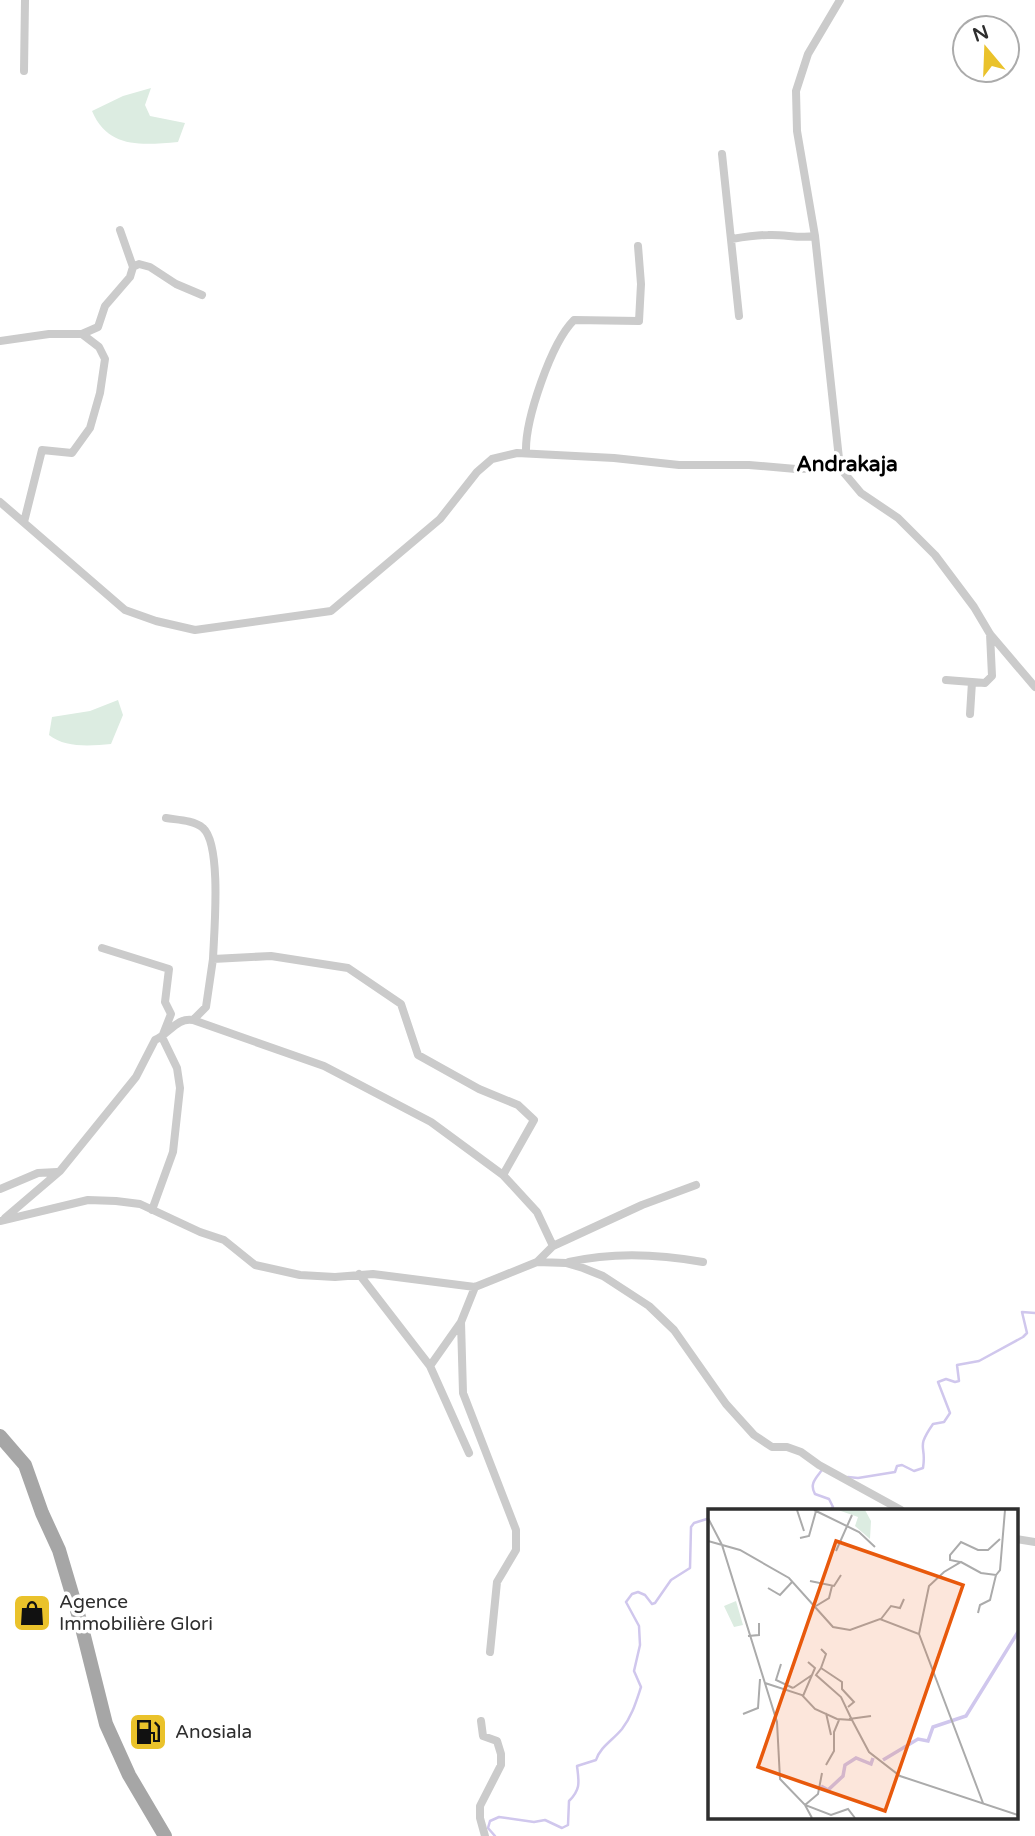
<svg xmlns="http://www.w3.org/2000/svg" width="1035" height="1836" viewBox="0 0 1035 1836" font-family="'Varela Round',sans-serif">
<style>
.green{fill:#dcece1}
.lines{fill:none;stroke-linecap:round;stroke-linejoin:round}
.stream{stroke:#d0c7ed;stroke-width:2.5}
.street{stroke:#cbcbcb;stroke-width:8}
.primary{stroke:#a6a6a6;stroke-width:14}
.labels{text-anchor:middle;dominant-baseline:central;stroke-width:7;stroke-linejoin:round;paint-order:stroke}
.poi-label{font-size:19px;fill:#2e2e2e;stroke:#fff;text-anchor:start}
.neighbourhood-label{font-size:21px;font-weight:bold;fill:#000;stroke:#fff}
.inset-river{fill:none;stroke:#d0c7ed;stroke-width:3.5}
.inset-road{fill:none;stroke:#ababab;stroke-width:2}
.view{fill:#e8590c;fill-opacity:0.15;stroke:#e8590c;stroke-width:3.5}
.inset-edge{fill:none;stroke:#2e2e2e;stroke-width:3.5}
</style>
<rect width="100%" height="100%" fill="#fff"/>
<path class="green" d="M 151,88 L 145,105 L 150,116 L 185,123 L 178,142 C 142,145 108,149 92,111 L 123,96 Z
M 118,700 L 123,715 L 111,744 C 90,746 65,748 49,735 L 52,717 L 90,711 Z"/>
<g class="lines">
<path class="stream" d="M 822,1470 C 816,1478 809,1484 815,1494 L 829,1499 L 833,1507 L 830,1510
M 848,1477 L 858,1478 L 895,1472 L 897,1466 L 902,1465 L 914,1471 L 923,1468 C 927,1444 915,1450 933,1424 L 944,1422 L 950,1413 L 938,1382 L 946,1379 L 955,1382 L 959,1381 L 957,1365 L 979,1361 L 1023,1337 L 1027,1333 L 1022,1312 L 1035,1313
M 495,1836 L 488,1828 L 490,1821 L 499,1817 L 534,1822 L 545,1820 L 562,1828 L 568,1825 L 569,1801 C 581,1789 579,1782 577,1766 L 596,1760 C 600,1747 613,1740 622,1729 C 632,1716 636,1702 641,1687 L 634,1671 L 640,1645 L 639,1626 L 626,1602 L 632,1594 L 638,1592 L 645,1595 L 652,1604 L 655,1603 L 671,1580 L 690,1568 L 691,1527 L 694,1523 L 710,1518"/>
<path class="street" d="M 24,71 L 25,0
M 722,154 L 739,316
M 732,239 C 744,237 756,235 768,235 C 785,234 799,239 815,236
M 133,267 L 139,264 L 150,267 L 176,284 L 202,295
M 0,341 L 49,334 L 82,334 L 98,327 L 105,306 L 130,277 L 133,267 L 120,230
M 526,452 C 525,420 551,343 574,320 L 639,321 L 641,284 L 638,246
M 840,468 L 815,236 L 797,131 L 796,91 L 808,54 L 840,0
M 0,502 L 125,610 L 156,621 L 195,630 L 331,611 L 440,519 L 477,472 L 492,459 L 517,453 L 614,458 L 679,465 L 749,465 L 796,469 L 840,468 L 861,493 L 898,518 L 935,555 L 974,607 L 990,634 L 1035,687
M 24,522 L 42,450 L 72,453 L 90,428 L 100,393 L 105,359 L 99,347 L 82,334
M 946,680 L 985,683 L 992,676 L 990,634
M 970,714 L 972,682
M 166,818 C 178,820 193,820 203,828 C 222,845 214,932 213,959
M 102,948 L 169,969 L 165,1002 L 171,1014 L 162,1037 L 177,1068 L 180,1088 L 173,1152 L 152,1210
M 503,1175 L 534,1120 L 518,1105 L 479,1089 L 418,1055 L 401,1004 L 348,968 L 271,956 L 213,959 L 206,1007 L 193,1020 L 324,1066 L 431,1122 L 503,1175 L 537,1212 L 553,1246
M 0,1189 L 38,1173 L 57,1172
M 5,1218 L 60,1171 L 136,1077 L 155,1040 C 169,1034 177,1017 193,1020
M 0,1221 L 88,1200 L 116,1201 L 140,1204 L 200,1232 L 224,1240 L 255,1265 L 300,1275 L 335,1277 L 373,1274 L 475,1287 L 537,1262 L 566,1263 L 583,1268 L 603,1276 L 649,1306 L 674,1330 L 726,1404 L 754,1435 L 772,1447 L 787,1447 L 801,1452 L 819,1465 L 901,1510
M 537,1262 L 553,1246 L 642,1205 L 696,1185
M 569,1262 C 612,1252 659,1254 703,1262
M 359,1274 L 430,1366 L 469,1453
M 475,1287 L 461,1322 L 463,1393 L 516,1530 L 516,1550 L 497,1582 L 490,1652
M 430,1366 L 461,1322
M 1016,1539 L 1035,1542
M 481,1721 L 483,1736 L 497,1741 L 501,1754 L 501,1765 L 480,1806 L 480,1818 L 485,1836"/>
<path class="primary" d="M 0,1436 L 25,1465 L 42,1513 L 59,1550 L 81,1624 L 106,1724 L 129,1775 L 165,1836"/>
</g>
<defs>
<symbol id="shop-square" viewBox="-11 -11 22 22"><rect x="-9" y="-9" width="18" height="18" rx="4" fill="#eac22b" stroke="#fff"/><path d="M-5-2.5h2.3a2.7 3.5 0 0 1 5.4 0H5L5.5 6h-11ZM-1.5-2.5h3a1.5 2.3 0 0 0-3 0Z" fill="#111"/></symbol>
<symbol id="fuel-square" viewBox="-11 -11 22 22"><rect x="-9" y="-9" width="18" height="18" rx="4" fill="#eac22b" stroke="#fff"/><path d="M-5.5-6h7V0h2V4h1.3V-2.5L3-4.5l.8-.8L6-3V5H2.5V1h-1V6h-7ZM-4.2-4.7v3.2H.2V-4.7Z" fill="#111"/></symbol>
</defs>
<g fill-rule="evenodd">
<use href="#shop-square" x="10" y="1591" width="44" height="44"/>
<use href="#fuel-square" x="126" y="1710" width="44" height="44"/>
</g>
<g class="labels">
<g class="poi-label">
<text x="59" y="1602">Agence<tspan x="59" dy="22">Immobilière Glori</tspan></text>
<text x="175" y="1732">Anosiala</text>
</g>
<g class="neighbourhood-label">
<text x="847" y="464">Andrakaja</text>
</g>
</g>
<g transform="translate(708 1509)">
<rect width="310" height="310" fill="#fff"/>
<path d="M 130,1 L 157,1 L 163,12 L 162,30 L 147,17 L 150,8 ZM 28,92 L 35,116 L 26,118 L 16,97 Z" fill="#dcece1"/>
<path class="inset-river" d="M 175,251 L 210,230 L 220,232 L 225,218 L 258,207 L 310,123M 113,277 L 120,281 L 135,267 L 137,256 L 148,249 L 163,255 L 165,249"/>
<path class="inset-road" d="M 89,1 L 96,22M 106,1 L 151,23 L 167,38M 0,9 L 14,36 L 69,213 L 72,270 L 97,296 L 123,306 L 140,300 L 147,309M 92,29 L 101,27 L 108,2M 0,32 L 32,41 L 81,69 L 125,118 L 142,121 L 172,110 L 211,125 L 275,294M 128,42 L 144,6M 252,53 L 242,51 L 242,46 L 253,33 L 270,41 L 280,41 L 292,30M 102,72 L 126,77 L 133,66M 60,79 L 72,86 L 84,73M 108,97 L 121,89 L 124,77M 270,104 L 272,96 L 282,91 L 288,66M 173,110 L 183,97 L 192,99 L 196,90M 211,125 L 221,77 L 236,63 L 253,53 L 273,64 L 288,66 L 292,61 L 297,1M 40,127 L 51,126 L 51,114M 73,155 L 68,171 L 85,179M 113,159 L 118,145 L 113,140M 57,174 L 94,186 L 107,200 L 129,210 L 144,211 L 161,243 L 192,267 L 310,306M 85,179 L 104,166M 95,187 L 107,159 L 100,153M 140,198 L 146,193 L 134,180 L 134,173 L 113,159 L 108,166 L 133,188 L 143,209M 118,204 L 123,226M 35,205 L 50,199 L 52,170M 141,210 L 163,207M 118,256 L 126,242 L 126,223 L 131,211M 104,309 L 97,296 L 110,285 L 114,264"/>
<path class="view" d="M 128,32 L 255,76 L 177,302 L 50,258 Z"/>
<rect width="310" height="310" class="inset-edge"/>
</g>
<g transform="translate(986 49) rotate(341)"><circle r="33" fill="#ffffff" stroke="#ababab" stroke-width="2"/>
<path d="M0-5L12 26L0 18L-12 26Z" fill="#eac22b"/>
<text y="-10" font-size="19" font-weight="bold" text-anchor="middle" fill="#2e2e2e">N</text>
</g>
</svg>
